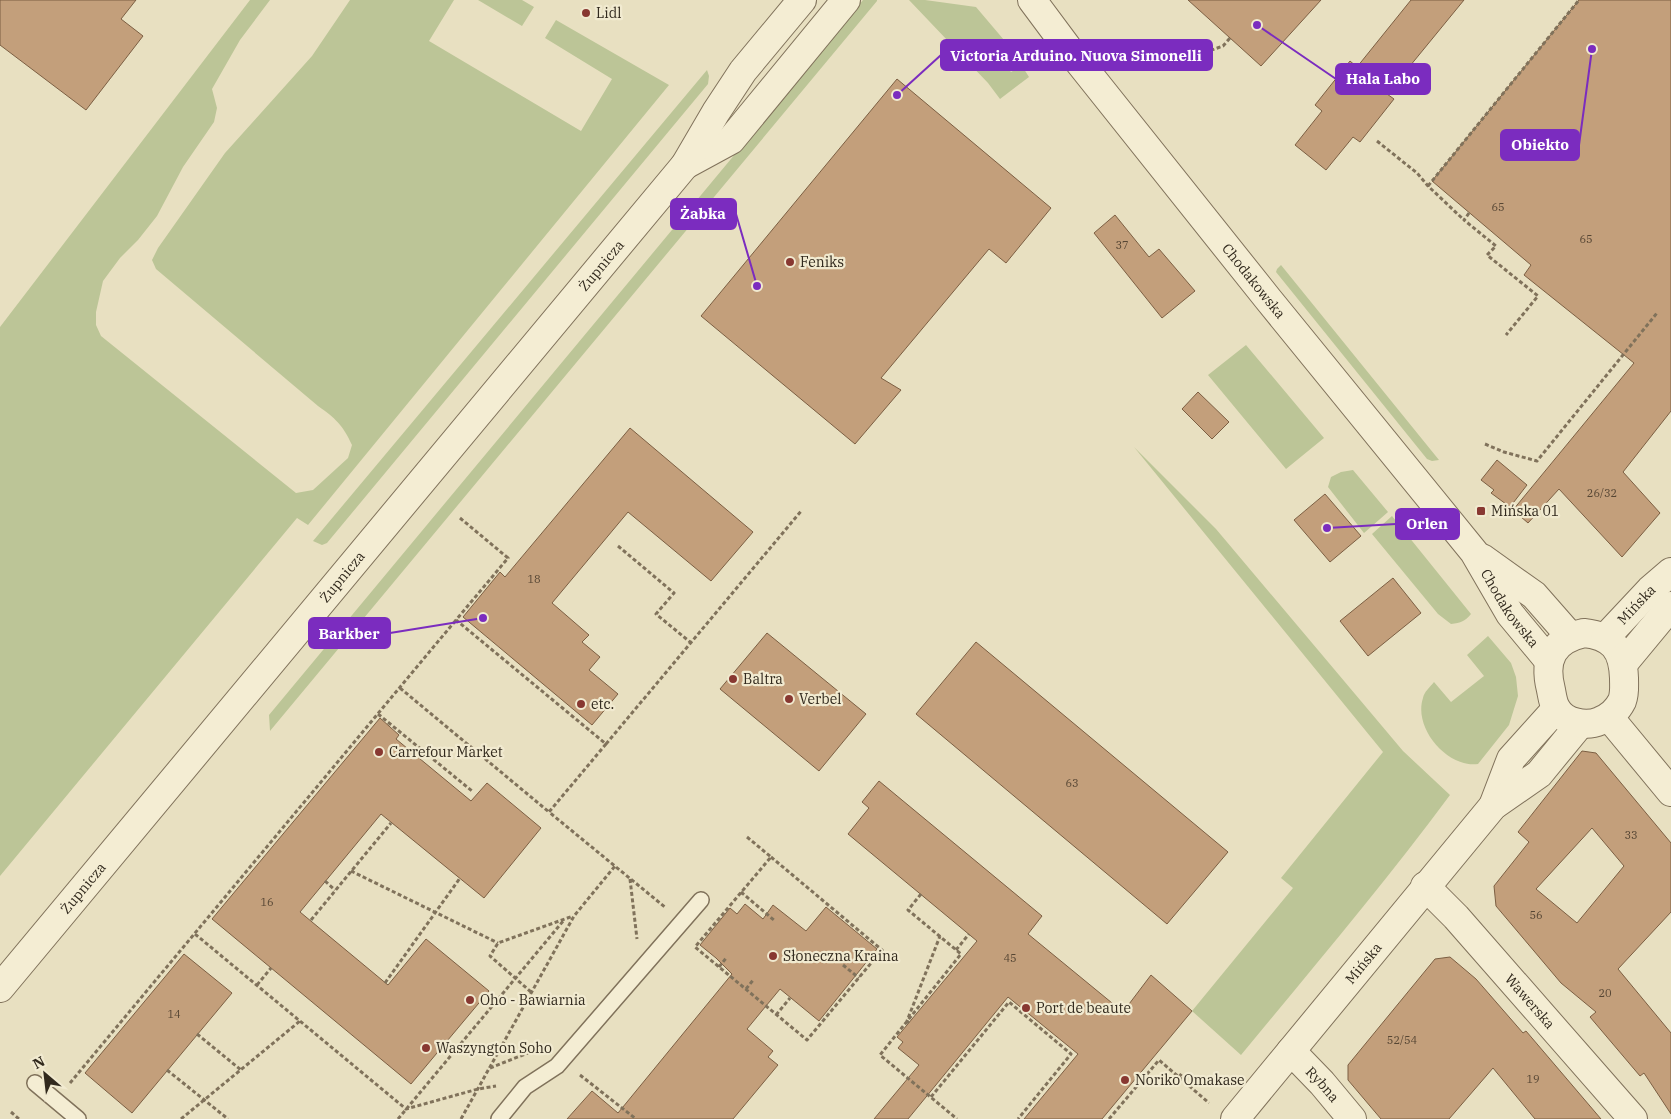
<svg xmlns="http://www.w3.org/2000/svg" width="1671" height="1119" viewBox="0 0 1671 1119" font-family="'IBM Plex Serif',serif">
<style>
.green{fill:#bcc597}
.building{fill:#c39f7b;stroke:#7c5f43;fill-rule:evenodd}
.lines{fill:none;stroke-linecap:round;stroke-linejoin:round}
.service-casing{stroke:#80725b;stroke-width:18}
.minor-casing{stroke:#80725b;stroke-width:30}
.tertiary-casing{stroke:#80725b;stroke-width:30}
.path{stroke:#80725b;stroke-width:3;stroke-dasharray:4 2.5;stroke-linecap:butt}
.service{stroke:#f4edd3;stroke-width:15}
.minor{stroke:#f4edd3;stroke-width:28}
.tertiary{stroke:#f4edd3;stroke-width:28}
.poi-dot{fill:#883831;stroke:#f1ead0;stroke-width:2}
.labels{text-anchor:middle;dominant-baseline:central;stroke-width:4.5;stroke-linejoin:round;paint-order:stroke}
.number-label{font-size:11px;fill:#564634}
.poi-label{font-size:14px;fill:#31291d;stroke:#f1ead0;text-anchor:start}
.street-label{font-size:14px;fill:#31291d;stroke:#f1ead0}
.leader{fill:none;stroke:#7b2cbf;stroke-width:2}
.callout-dot{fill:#7b2cbf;stroke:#f1ead0;stroke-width:2}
.callout{fill:#7b2cbf;stroke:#7b2cbf;stroke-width:2}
.callout-label{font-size:15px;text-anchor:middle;font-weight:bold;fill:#fff}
</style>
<rect width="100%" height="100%" fill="#e8e0c1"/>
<path class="green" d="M 250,0 L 270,0 L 240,40 L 212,89 L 217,108 L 214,122 L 183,167 L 157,216 L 138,240 L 120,258 L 103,281 L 96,312 L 96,325 L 101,336 L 296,493 L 313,490 L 348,458 L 352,445 C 343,425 335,418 318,406 L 156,269 L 152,260 L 158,248 L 225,153 L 312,56 L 350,0 L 454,0 L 429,41 L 581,131 L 612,79 L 545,38 L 556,20 L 669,85 L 308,525 L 297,518 L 0,876 L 0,327 Z
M 478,0 L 522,0 L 534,7 L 522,26 Z
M 863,0 L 877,0 L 877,1 L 270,731 L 269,715 Z
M 909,0 L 925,0 L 976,7 L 1004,40 L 992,50 L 1011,72 L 1022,66 L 1029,77 L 1000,99 L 988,83 Z
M 707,70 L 709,76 L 708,84 L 327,543 L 322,545 L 313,541 Z
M 1281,265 L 1439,460 L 1432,461 L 1427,459 L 1276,272 L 1277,269 Z
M 1246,345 L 1324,438 L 1286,469 L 1208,375 Z
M 1134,447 L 1216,529 L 1403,751 L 1450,795 C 1384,884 1312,969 1241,1055 L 1192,1011 L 1293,888 L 1281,878 L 1383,752 Z
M 1353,470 L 1388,512 L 1364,533 L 1328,487 L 1331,477 L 1341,472 Z
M 1392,516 L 1471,614 C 1465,621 1461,623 1451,624 L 1438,614 L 1372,534 Z
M 1488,636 L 1511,663 L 1516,677 L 1518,696 L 1509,725 L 1478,764 C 1447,768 1413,728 1423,698 C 1424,692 1430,687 1434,682 L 1451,702 L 1484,676 L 1467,655 Z"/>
<path class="building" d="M 0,0 L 136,0 L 121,19 L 143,36 L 86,110 L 0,45 Z
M 1188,0 L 1321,0 L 1261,66 Z
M 1411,0 L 1464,0 L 1387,94 L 1394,99 L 1360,142 L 1353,137 L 1326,170 L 1295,145 L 1322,111 L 1315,105 L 1350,61 L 1357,67 Z
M 1579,0 L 1671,0 L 1671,411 L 1623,472 L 1660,513 L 1622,557 L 1559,489 L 1528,523 L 1513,510 L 1634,363 L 1524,275 L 1531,265 L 1432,181 Z
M 897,79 L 1051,208 L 1006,263 L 989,249 L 881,378 L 901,390 L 855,444 L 701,316 Z
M 1115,215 L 1149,257 L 1159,249 L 1195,291 L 1162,318 L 1094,233 Z
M 1198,392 L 1229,422 L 1212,439 L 1182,409 Z
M 630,428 L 753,532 L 711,581 L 628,512 L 552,603 L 589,635 L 582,642 L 600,657 L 589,670 L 618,694 L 592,725 L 463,617 L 500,572 L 505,577 Z
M 1497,460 L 1527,485 L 1510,507 L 1491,493 L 1494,490 L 1481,480 Z
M 1325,494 L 1361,536 L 1330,562 L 1294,520 Z
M 1393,578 L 1421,613 L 1368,656 L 1340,621 Z
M 767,633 L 866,714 L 819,771 L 720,689 Z
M 976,642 L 1228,852 L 1167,924 L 916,714 Z
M 380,718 L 399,735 L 396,739 L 471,801 L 487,783 L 541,828 L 484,898 L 381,814 L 300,912 L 388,985 L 426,939 L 489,991 L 411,1084 L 212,919 Z
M 1582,751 L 1596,753 L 1671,843 L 1671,912 L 1618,969 L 1671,1033 L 1671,1114 L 1644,1073 L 1640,1076 L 1590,1017 L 1596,1012 L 1561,983 L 1496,906 L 1494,886 L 1529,842 L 1518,832 ZM 1592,828 L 1624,866 L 1577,923 L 1536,889 Z
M 879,781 L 1042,916 L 1028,934 L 1123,1012 L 1151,975 L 1192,1011 L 1102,1119 L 1024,1119 L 1078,1054 L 1008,997 L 908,1119 L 874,1119 L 919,1065 L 898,1048 L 903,1042 L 897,1037 L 977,941 L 848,834 L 869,808 L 862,802 Z
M 745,904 L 763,919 L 773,905 L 806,931 L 826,907 L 877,949 L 819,1021 L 780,989 L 747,1029 L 773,1051 L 768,1057 L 778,1065 L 733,1119 L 567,1119 L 592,1091 L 618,1113 L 732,974 L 716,958 L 700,945 L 730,908 L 737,914 Z
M 184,954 L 232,993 L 132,1113 L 85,1073 Z
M 1450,957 L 1476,979 L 1523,1033 L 1526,1031 L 1601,1119 L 1535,1119 L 1493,1068 L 1449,1119 L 1381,1119 L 1348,1080 L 1348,1065 L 1435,959 Z"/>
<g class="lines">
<defs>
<path id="service" d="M 35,1083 L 78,1119
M 499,1119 L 525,1087 L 557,1066 L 701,900"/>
<g id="minor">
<path d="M 1609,717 L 1671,792"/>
<path d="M 1493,806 L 1511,759 L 1556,709"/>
<path id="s1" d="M 1425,886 L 1456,917 L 1633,1119"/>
<path id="s2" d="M 1291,1051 L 1322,1083 L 1352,1119"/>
<path id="s3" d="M 1235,1119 L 1493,806 L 1539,774 L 1580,724"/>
</g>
<g id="tertiary">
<path id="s4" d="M 1032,0 L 1067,47 L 1268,299 L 1474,552 L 1510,614 L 1549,661"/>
<path d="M 685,165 L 731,140 L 846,0"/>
<path d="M 1482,558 L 1534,595 L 1570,636"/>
<path d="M 1584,633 C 1613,636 1623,650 1624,678 C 1624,687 1625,693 1622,701 C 1617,711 1610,717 1600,721 C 1586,727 1564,723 1556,708 C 1553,703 1552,695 1551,690 C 1543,659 1553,640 1584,633 Z"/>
<path id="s5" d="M 1605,638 L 1650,590 L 1671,572"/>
<path d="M 1623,664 L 1671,606"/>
<path id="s6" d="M 0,988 L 685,165 L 716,112 L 743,71 L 802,0"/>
</g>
</defs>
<use href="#service" class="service-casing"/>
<use href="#minor" class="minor-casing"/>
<use href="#tertiary" class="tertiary-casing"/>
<path class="path" d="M 1186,59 L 1223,46 L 1230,38
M 1377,141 L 1417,173 L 1428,186 L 1464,220
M 1428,186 L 1579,0
M 1469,213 L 1464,220 L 1496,246 L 1487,255 L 1538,296 L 1506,335
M 1485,444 L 1504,452 L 1537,461 L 1657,313
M 460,518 L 508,558 L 456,620 L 606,744 L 802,510
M 618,546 L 674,593 L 656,614 L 690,642
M 400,688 L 549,812
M 378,714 L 472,791
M 606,744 L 549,812 L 666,908
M 747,837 L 771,857
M 771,857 L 882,950 L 807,1040 L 695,947 Z
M 351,871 L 498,943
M 630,879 L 637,939
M 325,881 L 335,890
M 741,892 L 775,921
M 921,894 L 908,910 L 961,954 L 880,1055 L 957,1119
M 311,920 L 391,823
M 195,934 L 406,1109 L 478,1089 L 496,1086
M 956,950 L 969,934
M 843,965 L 859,978
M 719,967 L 727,957
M 385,983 L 460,878
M 257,985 L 271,968
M 746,989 L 754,979
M 531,992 L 490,956 L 498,943 L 573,916
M 776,1015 L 790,998
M 909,1023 L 907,1021 L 940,936
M 197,1034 L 241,1070
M 490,1068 L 538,1049
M 167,1070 L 228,1119
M 580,1075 L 636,1119
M 1179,1077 L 1182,1073
M 70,1083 L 456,620
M 931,1097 L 1009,1002 L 1071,1054 L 1018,1119
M 11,1112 L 19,1119
M 181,1119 L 300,1021
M 398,1119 L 564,920
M 461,1119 L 574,916 L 615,866
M 1109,1119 L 1159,1060 L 1209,1103"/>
<use href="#service" class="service"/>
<use href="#minor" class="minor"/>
<use href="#tertiary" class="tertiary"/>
</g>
<g class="poi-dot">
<circle cx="586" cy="13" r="5"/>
<circle cx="790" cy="262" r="5"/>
<rect x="1476" y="506" width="10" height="10" rx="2.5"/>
<circle cx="733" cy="679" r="5"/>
<circle cx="789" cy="699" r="5"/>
<circle cx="581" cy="704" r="5"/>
<circle cx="379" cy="752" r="5"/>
<circle cx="773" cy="956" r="5"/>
<circle cx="470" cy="1000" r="5"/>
<circle cx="1026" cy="1008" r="5"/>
<circle cx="426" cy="1048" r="5"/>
<circle cx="1125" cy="1080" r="5"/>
</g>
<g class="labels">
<g class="number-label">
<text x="1498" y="207">65</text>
<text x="1586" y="239">65</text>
<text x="1122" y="245">37</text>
<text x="1602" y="493">26/32</text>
<text x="534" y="579">18</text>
<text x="1072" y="783">63</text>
<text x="1631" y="835">33</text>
<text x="267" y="902">16</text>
<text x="1536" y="915">56</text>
<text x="1010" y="958">45</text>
<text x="1605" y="993">20</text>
<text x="174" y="1014">14</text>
<text x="1402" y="1040">52/54</text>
<text x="1533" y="1079">19</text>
</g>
<g class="poi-label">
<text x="596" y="13">Lidl</text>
<text x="800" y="262">Feniks</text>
<text x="1491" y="511">Mińska 01</text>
<text x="743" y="679">Baltra</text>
<text x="799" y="699">Verbel</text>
<text x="591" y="704">etc.</text>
<text x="389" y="752">Carrefour Market</text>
<text x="783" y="956">Słoneczna Kraina</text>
<text x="480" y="1000">Oho - Bawiarnia</text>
<text x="1036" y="1008">Port de beaute</text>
<text x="436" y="1048">Waszyngton Soho</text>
<text x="1135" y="1080">Noriko Omakase</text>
</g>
<g class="street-label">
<text stroke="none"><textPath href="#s6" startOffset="940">Żupnicza</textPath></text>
<text stroke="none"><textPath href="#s4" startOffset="358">Chodakowska</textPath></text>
<text stroke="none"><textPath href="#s6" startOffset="535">Żupnicza</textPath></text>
<text stroke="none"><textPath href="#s5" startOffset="46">Mińska</textPath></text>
<text stroke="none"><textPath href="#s4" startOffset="774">Chodakowska</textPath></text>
<text stroke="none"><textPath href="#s6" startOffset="130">Żupnicza</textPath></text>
<text stroke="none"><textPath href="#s3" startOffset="202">Mińska</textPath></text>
<text stroke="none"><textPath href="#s1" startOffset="156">Wawerska</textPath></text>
<text stroke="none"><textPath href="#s2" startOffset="46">Rybna</textPath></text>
</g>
</g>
<path class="leader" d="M897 95L941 55M1257 25L1336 79M1592 49L1579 145M757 286L736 214M1327 528L1396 524M483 618L390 633"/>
<g class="callout-dot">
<circle cx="897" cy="95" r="5"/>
<circle cx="1257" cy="25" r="5"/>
<circle cx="1592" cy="49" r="5"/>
<circle cx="757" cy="286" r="5"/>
<circle cx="1327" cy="528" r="5"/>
<circle cx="483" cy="618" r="5"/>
</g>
<g class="callout">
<rect x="941" y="40" width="271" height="30" rx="5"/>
<rect x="1336" y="64" width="94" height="30" rx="5"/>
<rect x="1501" y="130" width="78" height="30" rx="5"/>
<rect x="671" y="199" width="65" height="30" rx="5"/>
<rect x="1396" y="509" width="63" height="30" rx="5"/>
<rect x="309" y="618" width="81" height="30" rx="5"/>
</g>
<g class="callout-label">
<text x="1076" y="61">Victoria Arduino. Nuova Simonelli</text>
<text x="1383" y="84">Hala Labo</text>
<text x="1540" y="150">Obiekto</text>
<text x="703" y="219">Żabka</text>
<text x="1427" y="529">Orlen</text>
<text x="349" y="639">Barkber</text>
</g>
<g transform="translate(45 1074) rotate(332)" stroke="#f1ead0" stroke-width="4" paint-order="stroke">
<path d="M0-4L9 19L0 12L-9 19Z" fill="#31291d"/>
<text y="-8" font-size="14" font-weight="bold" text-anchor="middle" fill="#31291d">N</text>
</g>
</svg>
